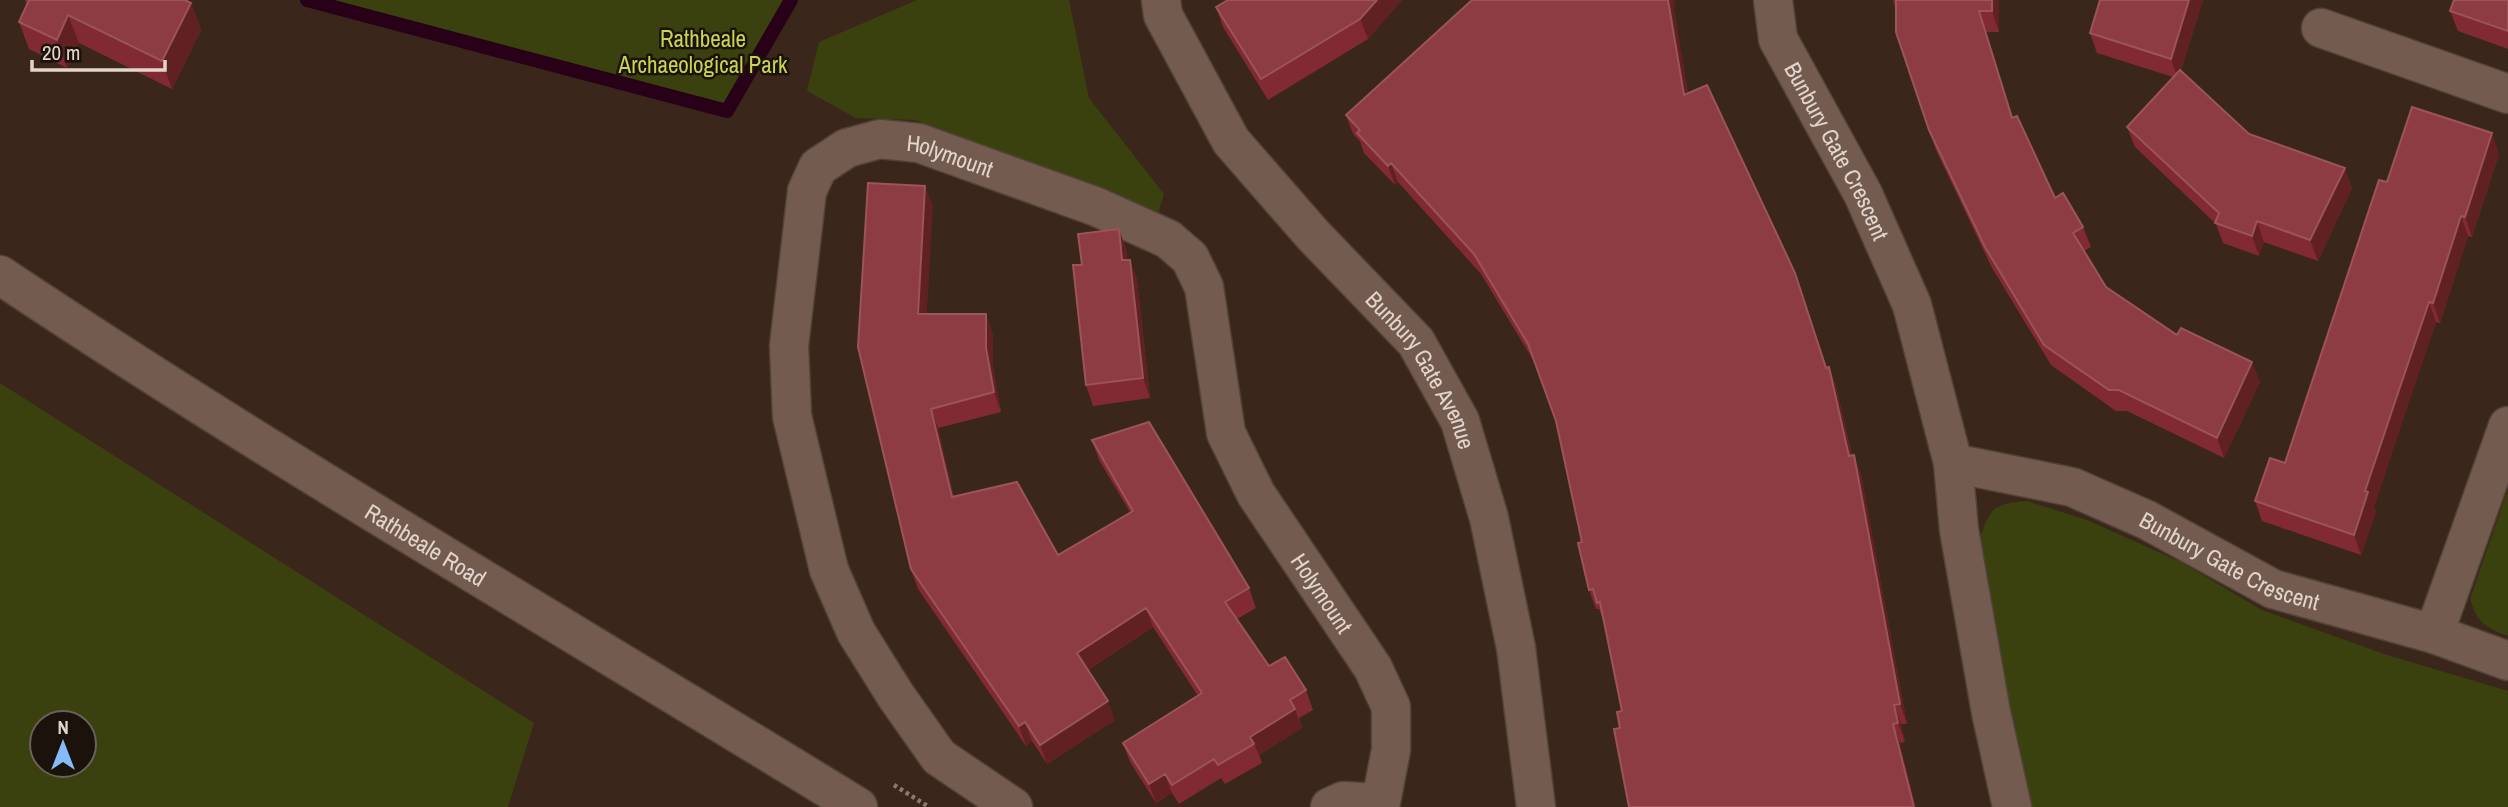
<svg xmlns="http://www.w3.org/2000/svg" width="2508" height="807" viewBox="0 0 2508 807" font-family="'Archivo Narrow',sans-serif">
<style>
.green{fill:#3b400f;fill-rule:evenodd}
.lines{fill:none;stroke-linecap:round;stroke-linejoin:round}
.stream{stroke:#280018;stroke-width:14}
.minor-casing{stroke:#534239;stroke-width:41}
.secondary-casing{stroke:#534239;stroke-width:41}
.path{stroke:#8b7a71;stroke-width:4.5;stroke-dasharray:3.5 3.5;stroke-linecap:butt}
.minor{stroke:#735c4f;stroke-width:38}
.secondary{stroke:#735c4f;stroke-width:38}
.wall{fill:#822a34}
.shaded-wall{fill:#612123}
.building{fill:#8d3c44;stroke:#9a545a;stroke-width:2}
.labels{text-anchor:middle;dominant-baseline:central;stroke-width:5;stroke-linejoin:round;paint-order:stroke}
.park-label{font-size:23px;fill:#c9d54d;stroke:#1b120c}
.street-label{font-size:23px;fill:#e3d5ce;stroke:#1b120c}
</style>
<rect width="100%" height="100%" fill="#3a261b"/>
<path class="green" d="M 334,0 L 791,0 L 727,111 Z
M 917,0 L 1069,0 L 1089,98 L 1164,194 L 1158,214 L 915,120 L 856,118 L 807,91 L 819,42 Z
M 0,383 L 534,723 L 508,807 L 0,807 ZM 42,723 L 84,723 L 84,765 L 42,765 Z
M 2508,489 L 2508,636 C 2486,628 2477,622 2470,599 Z
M 2027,501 L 2087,520 L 2181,562 L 2262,610 L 2384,654 L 2508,691 L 2508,807 L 2032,807 L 2018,752 L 1979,541 C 1990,508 1992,504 2027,501 Z"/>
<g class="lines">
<path class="stream" d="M 307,0 L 727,111 L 791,0"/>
<defs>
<g id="minor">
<path id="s1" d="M 1161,0 L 1163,15 L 1231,141 L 1313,235 L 1416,342 L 1460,421 L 1489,518 L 1516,648 L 1536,807"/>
<path id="s2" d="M 1773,0 L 1778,39 L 1863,194 L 1912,305 L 1953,463 L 1959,530 L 1991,712 L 2012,807"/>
<path d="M 2321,28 L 2508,94"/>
<path id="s3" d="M 1953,463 L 2072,487 L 2147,520 L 2273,589 L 2434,634 L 2508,661"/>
<path d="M 2434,634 L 2508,426"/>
<path id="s4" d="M 1013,807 L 939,757 L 896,696 L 856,632 L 829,570 L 792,416 L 789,346 L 807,191 L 818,167 L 847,148 L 880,139 L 919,143 L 1097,207 L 1168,239 L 1190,258 L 1204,287 L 1226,433 L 1256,494 L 1373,668 L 1391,707 L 1391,750 L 1380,807"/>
<path d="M 1330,807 L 1343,801 L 1379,803"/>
</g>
<g id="secondary">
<path id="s5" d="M 0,275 C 280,462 571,630 858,807"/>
</g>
</defs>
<use href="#minor" class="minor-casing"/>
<use href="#secondary" class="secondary-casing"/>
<path class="path" d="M 894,785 L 929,807"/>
<use href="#minor" class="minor"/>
<use href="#secondary" class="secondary"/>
</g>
<path class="wall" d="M 25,0 L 185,0 L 191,3 L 201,30 L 172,89 L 79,43 L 67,68 L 29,49 L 19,22 L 27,4 Z
M 1402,0 L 1368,39 L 1268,100 L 1223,27 L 1216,7 Z
M 1893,0 L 1999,0 L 1999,32 L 1986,32 L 2013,117 L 2055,198 L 2083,227 L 2091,247 L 2084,251 L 2106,287 L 2177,335 L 2260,382 L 2224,458 L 2127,411 L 2116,411 L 2051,365 L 1992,268 L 1936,150 L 1929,130 Z
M 2203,0 L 2181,70 L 2249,134 L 2352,188 L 2318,261 L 2264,242 L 2259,256 L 2223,243 L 2216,224 L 2135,147 L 2127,127 L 2173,77 L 2097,53 L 2090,33 Z
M 2508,0 L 2508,49 L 2458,31 L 2450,11 Z
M 1674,10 L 1688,94 L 1795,273 L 1827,368 L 1829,367 L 1836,387 L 1852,455 L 1861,474 L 1907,724 L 1901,724 L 1905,742 L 1900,743 L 1620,728 L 1622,711 L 1604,623 L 1599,609 L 1596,609 L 1589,590 L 1582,542 L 1556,421 L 1535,363 L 1481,274 L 1398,182 L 1395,185 L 1364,153 L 1360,141 L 1353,134 L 1346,115 Z
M 2499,154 L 2472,237 L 2468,236 L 2440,323 L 2436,322 L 2406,410 L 2374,507 L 2376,512 L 2361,555 L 2262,521 L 2255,501 L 2285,463 L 2387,182 Z
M 933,206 L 926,314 L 993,334 L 993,367 L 1001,412 L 938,428 L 954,496 L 1058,555 L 1130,512 L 1099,460 L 1092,440 L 1249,588 L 1256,608 L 1237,619 L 1269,666 L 1306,690 L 1313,710 L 1299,718 L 1302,728 L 1259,755 L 1262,763 L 1225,784 L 1221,778 L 1179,804 L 1172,793 L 1156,803 L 1130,762 L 1123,743 L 1198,696 L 1153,627 L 1088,670 L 1115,720 L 1047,764 L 1032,741 L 1026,746 L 918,589 L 911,569 Z
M 1119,229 L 1126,250 L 1127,260 L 1130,260 L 1137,280 L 1150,398 L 1093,406 L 1086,385 L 1082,265 Z"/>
<path class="shaded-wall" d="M 1377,0 L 1402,0 L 1368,39 L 1360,19 Z
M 1668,0 L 1675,0 L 1674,10 L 1692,115 L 1684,95 Z
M 1992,0 L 1999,0 L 1999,32 L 1992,11 Z
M 2189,0 L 2203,0 L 2178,79 L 2171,59 Z
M 191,3 L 201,30 L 172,89 L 162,61 Z
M 1979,11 L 1986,32 L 2020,138 L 2012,118 Z
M 68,15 L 79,43 L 67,68 L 57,40 Z
M 2492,133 L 2499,154 L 2472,237 L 2465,217 Z
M 1391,163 L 1398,182 L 1395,185 L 1388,166 Z
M 2345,168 L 2352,188 L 2318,261 L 2310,240 Z
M 925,186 L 933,206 L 925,334 L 918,314 Z
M 2461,216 L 2468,236 L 2440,323 L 2433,303 Z
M 2257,221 L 2264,242 L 2259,256 L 2252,236 Z
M 1119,229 L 1126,250 L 1130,281 L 1122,260 Z
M 1130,260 L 1137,280 L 1150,398 L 1143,378 Z
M 1795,273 L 1802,292 L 1833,388 L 1826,368 Z
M 2429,302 L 2436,322 L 2374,507 L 2376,512 L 2361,555 L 2354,535 L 2365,491 Z
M 986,314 L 993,334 L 993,367 L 1001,412 L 994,392 L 986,348 Z
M 2252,362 L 2260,382 L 2224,458 L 2217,438 Z
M 1829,367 L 1836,387 L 1856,475 L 1849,456 Z
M 931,409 L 938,428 L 959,517 L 952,497 Z
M 1854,455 L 1861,474 L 1907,724 L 1900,704 Z
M 1146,608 L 1153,627 L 1084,672 L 1077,653 Z
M 1108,701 L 1115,720 L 1047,764 L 1040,745 Z
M 1894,705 L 1901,724 L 1905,742 L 1898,723 Z
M 1295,709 L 1302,728 L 1259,755 L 1254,744 L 1250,737 Z
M 1025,722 L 1032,741 L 1026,746 L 1019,726 Z
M 1893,724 L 1900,743 L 1916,807 L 1914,807 Z
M 1165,774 L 1172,793 L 1156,803 L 1149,784 Z"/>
<path class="building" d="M 29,0 L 185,0 L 191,3 L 162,61 L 68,15 L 57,40 L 19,22 Z
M 1228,0 L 1377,0 L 1360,19 L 1261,79 L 1216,7 Z
M 1472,0 L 1668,0 L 1684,95 L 1707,85 L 1795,273 L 1826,368 L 1829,367 L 1849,456 L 1854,455 L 1900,704 L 1894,705 L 1898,723 L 1893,724 L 1914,807 L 1629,807 L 1614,729 L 1620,728 L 1617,712 L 1622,711 L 1600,602 L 1597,603 L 1593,589 L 1589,590 L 1578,543 L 1582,542 L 1556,421 L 1528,344 L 1474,254 L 1391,163 L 1388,166 L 1357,133 L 1360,130 L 1346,115 Z
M 1896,0 L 1992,0 L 1992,11 L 1979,11 L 2012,118 L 2017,116 L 2055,198 L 2063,193 L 2083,227 L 2073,233 L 2106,287 L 2177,335 L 2181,328 L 2252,362 L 2217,438 L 2119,390 L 2109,390 L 2044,345 L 1985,247 L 1929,130 L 1896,32 Z
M 2100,0 L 2189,0 L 2171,59 L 2090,33 Z
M 2454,0 L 2508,0 L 2508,31 L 2450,11 Z
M 2180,70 L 2249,134 L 2345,168 L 2310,240 L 2257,221 L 2252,236 L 2215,223 L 2219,213 L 2127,127 Z
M 2412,107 L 2492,133 L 2465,217 L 2461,216 L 2433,303 L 2429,302 L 2399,390 L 2365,491 L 2368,492 L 2354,535 L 2255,501 L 2270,458 L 2285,463 L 2379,180 L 2387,182 Z
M 868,183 L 925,186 L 918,314 L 986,314 L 986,348 L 994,392 L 931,409 L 952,497 L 1017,482 L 1058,555 L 1133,511 L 1092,440 L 1149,422 L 1249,588 L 1225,602 L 1269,666 L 1285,657 L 1306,690 L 1290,700 L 1295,709 L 1250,737 L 1254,744 L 1218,765 L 1214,759 L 1172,785 L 1165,774 L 1149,784 L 1123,743 L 1202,693 L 1146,608 L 1077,653 L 1108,701 L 1040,745 L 1025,722 L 1019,726 L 911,569 L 858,347 Z
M 1119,229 L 1122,260 L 1130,260 L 1143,378 L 1086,385 L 1073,265 L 1082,265 L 1078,234 Z"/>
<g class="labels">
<g class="park-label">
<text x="703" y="38">Rathbeale<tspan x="703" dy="26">Archaeological Park</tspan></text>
</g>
<g class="street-label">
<text stroke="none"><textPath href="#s2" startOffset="166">Bunbury Gate Crescent</textPath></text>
<text stroke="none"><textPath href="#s4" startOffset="859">Holymount</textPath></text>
<text stroke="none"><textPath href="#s1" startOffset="458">Bunbury Gate Avenue</textPath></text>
<text stroke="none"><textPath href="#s5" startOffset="504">Rathbeale Road</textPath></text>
<text stroke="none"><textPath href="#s3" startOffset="296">Bunbury Gate Crescent</textPath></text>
<text stroke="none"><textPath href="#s4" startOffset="1489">Holymount</textPath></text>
</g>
</g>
<g transform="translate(63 744)"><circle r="33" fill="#1b120c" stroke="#6b605a" stroke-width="2"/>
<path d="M0-5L12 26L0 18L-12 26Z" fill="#86bbfb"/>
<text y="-10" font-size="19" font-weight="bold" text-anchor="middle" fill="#e3d5ce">N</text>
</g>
<path d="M32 60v10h133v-10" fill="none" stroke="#e3d5ce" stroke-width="3.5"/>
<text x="42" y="60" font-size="21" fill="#e3d5ce" stroke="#1b120c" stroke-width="5" paint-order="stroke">20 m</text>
</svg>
